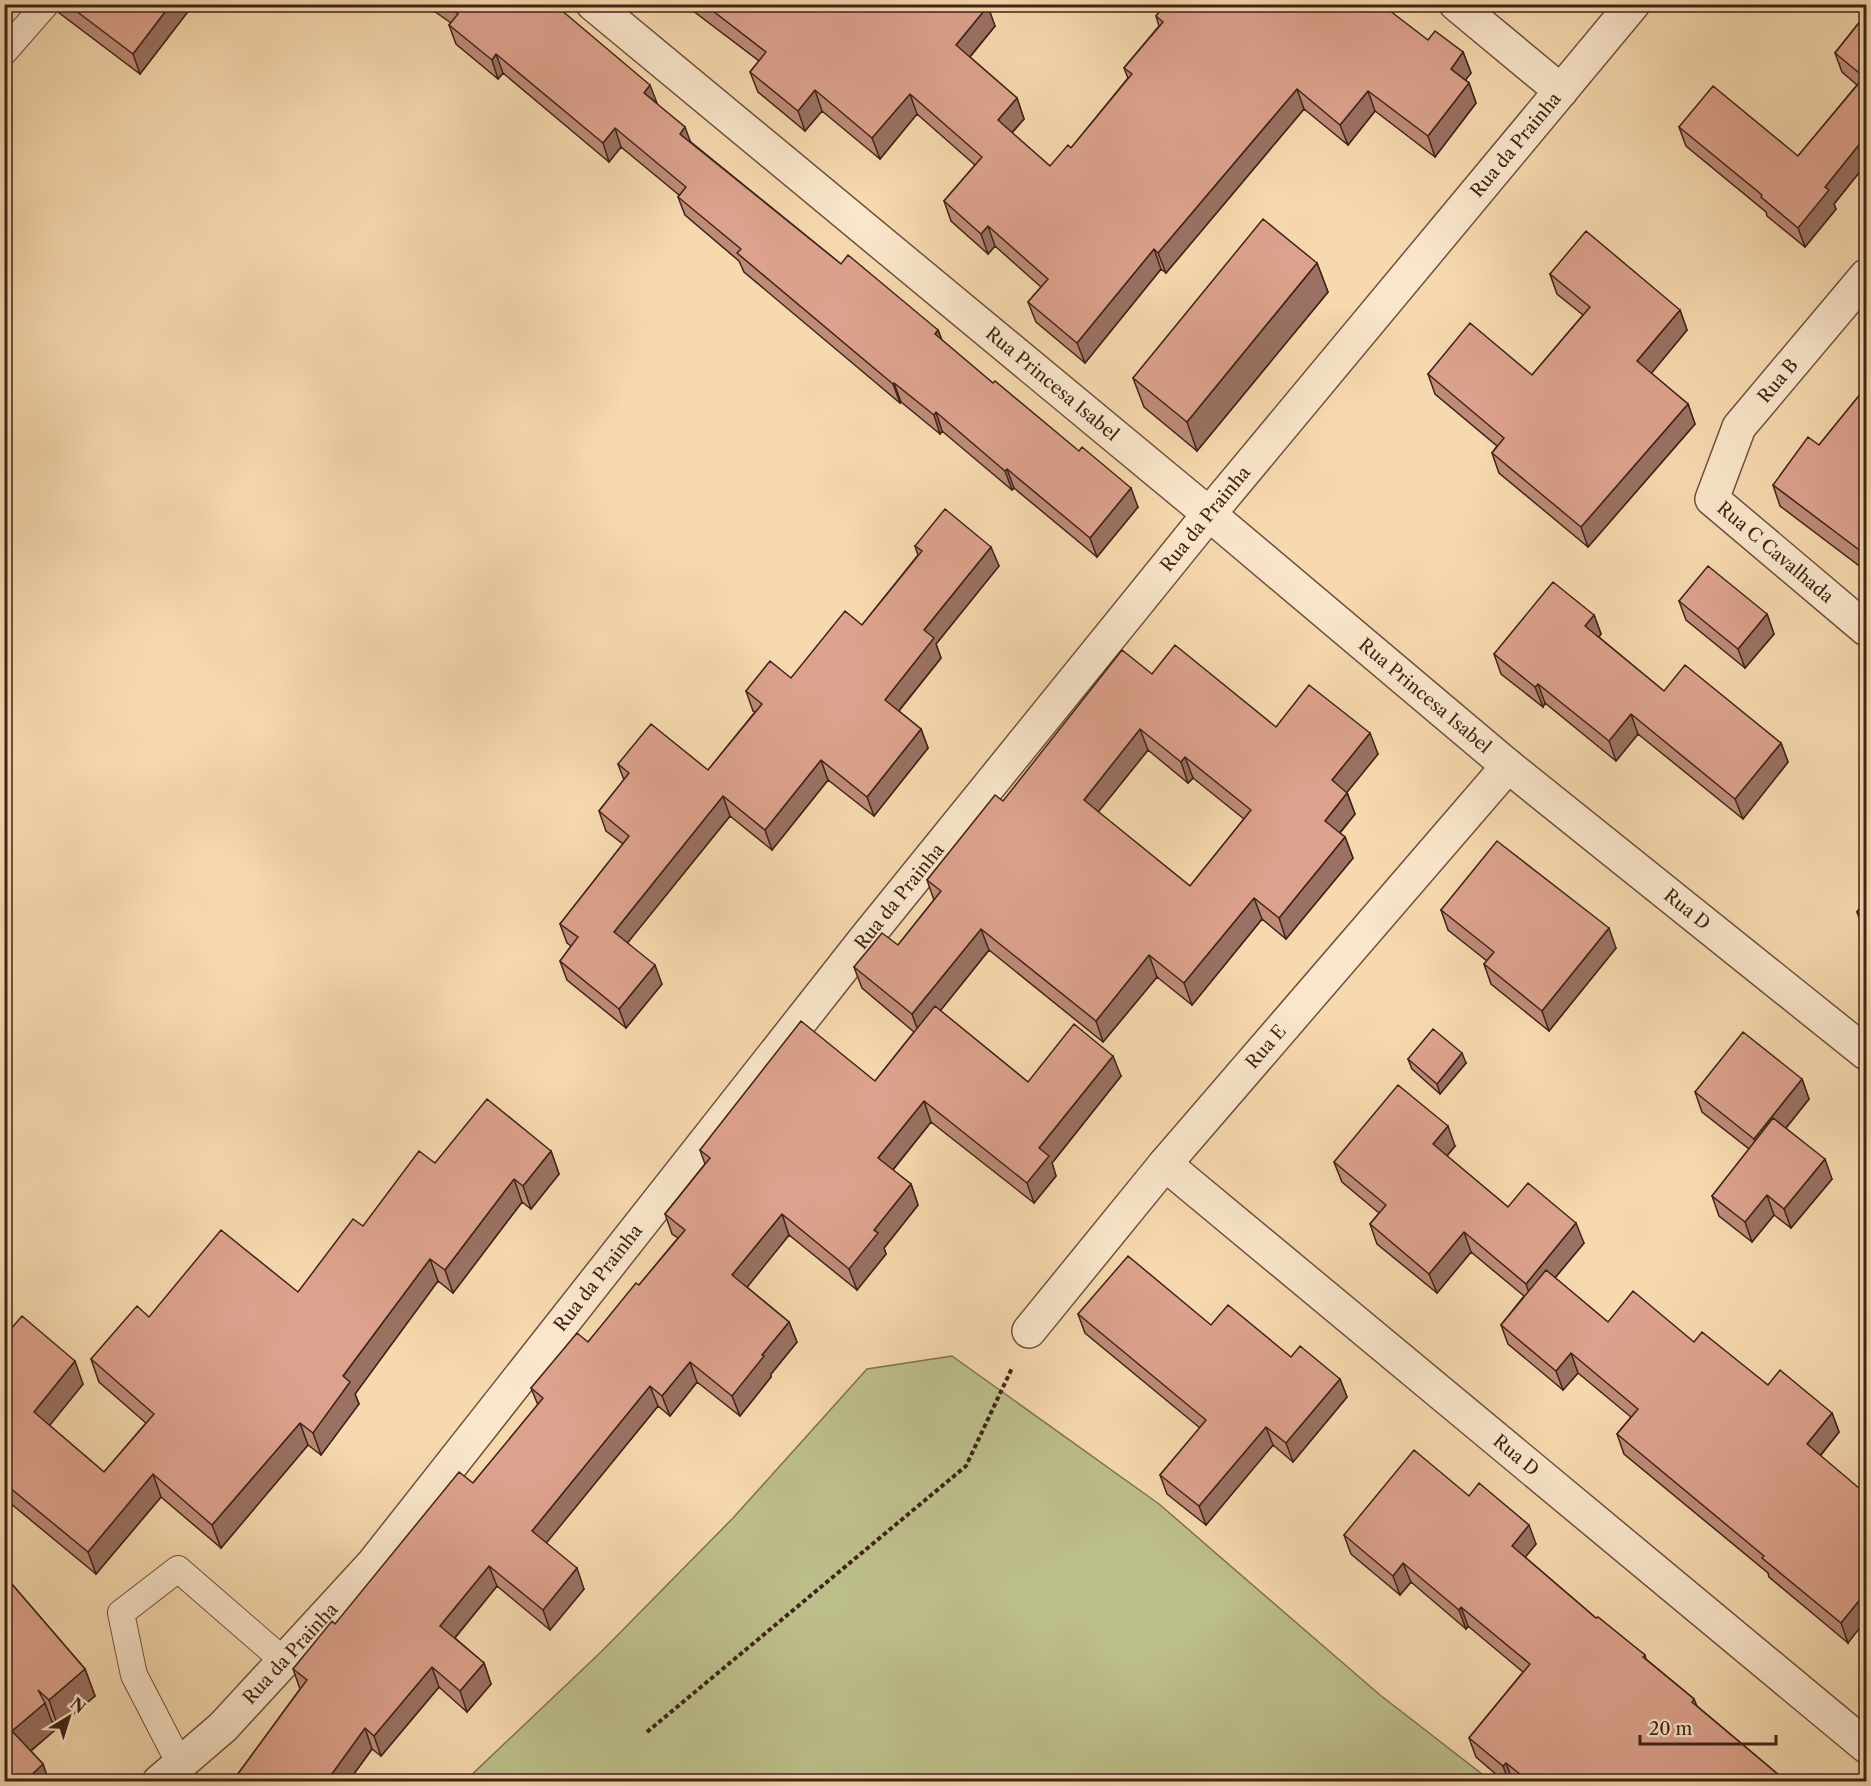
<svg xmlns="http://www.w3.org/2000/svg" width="1871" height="1786" viewBox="0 0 1871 1786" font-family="'Libre Caslon Text',serif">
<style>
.green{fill:#bdbf8b;stroke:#7e7152;stroke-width:1.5}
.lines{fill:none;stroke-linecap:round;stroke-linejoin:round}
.service-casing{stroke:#6e503e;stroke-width:28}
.minor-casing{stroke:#6e503e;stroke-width:36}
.tertiary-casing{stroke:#6e503e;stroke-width:36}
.path{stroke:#402318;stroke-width:4;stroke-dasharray:4.5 3;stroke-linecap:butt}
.service{stroke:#fae6cb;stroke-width:26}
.minor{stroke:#fae6cb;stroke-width:33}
.tertiary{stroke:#fae6cb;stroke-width:33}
.wall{fill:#be8b79;stroke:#402318;stroke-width:1.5;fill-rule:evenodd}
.shaded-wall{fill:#9b7163;stroke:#402318;stroke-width:1.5}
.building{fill:#dda28d;stroke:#402318;stroke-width:1.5;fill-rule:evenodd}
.labels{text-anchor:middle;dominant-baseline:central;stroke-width:4.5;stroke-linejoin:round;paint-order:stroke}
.street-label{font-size:18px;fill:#402318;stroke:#fae6cb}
</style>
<rect width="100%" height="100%" fill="#f7d9af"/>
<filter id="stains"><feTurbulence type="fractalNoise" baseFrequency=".00333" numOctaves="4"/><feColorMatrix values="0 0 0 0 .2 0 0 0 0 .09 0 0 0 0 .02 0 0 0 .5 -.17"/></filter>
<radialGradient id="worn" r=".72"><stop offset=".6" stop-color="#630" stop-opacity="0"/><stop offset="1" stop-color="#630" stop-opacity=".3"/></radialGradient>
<path class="green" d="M 952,1356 L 1159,1504 L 1380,1695 L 1491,1781 L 465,1781 L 602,1651 L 733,1518 L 867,1369 Z"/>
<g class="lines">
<defs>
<path id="service" d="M 4,52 L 46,4
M 180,1764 L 134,1675 L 121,1613 L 178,1569 L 284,1661"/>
<g id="minor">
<path id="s1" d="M 593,4 L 1209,514 L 1508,766 L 1866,1053"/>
<path d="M 1456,4 L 1561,91"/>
<path id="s2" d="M 1866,276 L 1739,427 L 1712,499 L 1866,629"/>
<path id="s3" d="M 1165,1164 L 1866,1746"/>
<path id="s4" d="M 1029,1331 L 1165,1164 L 1508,766"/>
</g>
<g id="tertiary">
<path id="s5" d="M 159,1782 L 223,1727 L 373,1564 L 866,938 L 1209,514 L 1633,4"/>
</g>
</defs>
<use href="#service" class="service-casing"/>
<use href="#minor" class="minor-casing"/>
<use href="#tertiary" class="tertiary-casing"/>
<path class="path" d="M 647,1732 L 966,1466 L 1012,1368"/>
<use href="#service" class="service"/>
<use href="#minor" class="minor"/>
<use href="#tertiary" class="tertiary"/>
</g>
<path class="wall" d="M 55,4 L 188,4 L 190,9 L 140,74 L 58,12 Z
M 424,4 L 556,4 L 557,7 L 657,104 L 691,142 L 841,264 L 938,330 L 942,340 L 1138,507 L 1097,557 L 1014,488 L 1012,490 L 942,431 L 940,434 L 901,402 L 900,403 L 744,272 L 739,261 L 685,215 L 678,197 L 679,195 L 621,147 L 609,162 L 503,73 L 498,79 L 456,44 L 449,25 L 451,23 Z
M 687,4 L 986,4 L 995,26 L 970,57 L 1017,98 L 1024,119 L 1012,133 L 1050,166 L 1071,148 L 1128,78 L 1124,68 L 1159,26 L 1156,16 L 1428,40 L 1463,52 L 1471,73 L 1465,80 L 1469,83 L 1476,103 L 1435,157 L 1375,111 L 1348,145 L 1304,109 L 1166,273 L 1161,269 L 1085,363 L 1036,322 L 1028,302 L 1041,287 L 995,246 L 988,254 L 951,221 L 944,201 L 975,165 L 917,114 L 880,159 L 822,111 L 805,131 L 758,92 L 750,72 L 759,61 L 688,7 Z
M 1866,14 L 1866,164 L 1834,204 L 1836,209 L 1805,247 L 1767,216 L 1766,212 L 1686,146 L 1679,127 L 1798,156 L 1857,85 L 1842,72 L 1835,53 Z
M 1317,263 L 1328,292 L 1197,451 L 1144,407 L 1133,378 Z
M 1550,274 L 1680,310 L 1687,330 L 1651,373 L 1688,404 L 1695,424 L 1588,547 L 1499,473 L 1492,453 L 1497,446 L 1435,394 L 1428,374 L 1532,375 L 1583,315 L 1557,294 Z
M 1866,387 L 1866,571 L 1780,506 L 1773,485 L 1819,445 Z
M 915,546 L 999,566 L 936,644 L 941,658 L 899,711 L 921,729 L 928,748 L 874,816 L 828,780 L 772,850 L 730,816 L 627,943 L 662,984 L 626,1028 L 567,980 L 560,961 L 571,946 L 567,943 L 560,924 L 623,844 L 606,831 L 599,811 L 624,780 L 618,764 L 708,770 L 755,712 L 753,711 L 746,691 L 791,678 L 862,625 L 918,555 Z
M 1679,601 L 1767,614 L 1774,634 L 1745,668 L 1686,620 Z
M 1594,615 L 1601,634 L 1599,637 L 1664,691 L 1781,743 L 1788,762 L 1743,819 L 1638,734 L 1616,761 L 1545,703 L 1543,707 L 1501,674 L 1494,654 Z
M 1152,674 L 1276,727 L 1378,754 L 1347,792 L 1355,814 L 1340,833 L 1345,837 L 1353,858 L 1286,939 L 1262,919 L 1192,1005 L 1157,977 L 1103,1042 L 989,950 L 940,1011 L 1028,1082 L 1121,1076 L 1052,1163 L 1056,1176 L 1034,1203 L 931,1122 L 893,1170 L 911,1184 L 918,1205 L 884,1248 L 886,1254 L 857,1290 L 789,1235 L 747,1287 L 789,1322 L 797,1342 L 771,1374 L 771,1377 L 740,1416 L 697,1382 L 670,1416 L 658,1406 L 546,1543 L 584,1589 L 550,1630 L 497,1586 L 455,1638 L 484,1663 L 491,1684 L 467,1712 L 439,1687 L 381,1756 L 372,1749 L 348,1782 L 232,1782 L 300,1689 L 293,1669 L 335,1624 L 473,1483 L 538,1405 L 531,1388 L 588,1342 L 639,1285 L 678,1238 L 672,1234 L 665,1214 L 705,1164 L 700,1150 L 875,1081 L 914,1032 L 862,988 L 854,967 L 898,945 L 934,900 L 927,880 L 1003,801 ZM 1148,750 L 1188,783 L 1193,778 L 1244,819 L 1190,886 L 1098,812 Z
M 1866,900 L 1866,938 L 1857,912 Z
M 1441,910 L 1616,948 L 1549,1031 L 1491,984 L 1484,964 L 1487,961 L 1448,930 Z
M 1408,1059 L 1466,1063 L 1440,1094 L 1412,1069 Z
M 1802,1079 L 1809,1099 L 1786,1128 L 1832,1179 L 1791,1228 L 1774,1215 L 1752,1242 L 1719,1216 L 1712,1196 L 1749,1149 L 1702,1112 L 1695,1092 Z
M 1455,1146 L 1447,1156 L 1508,1207 L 1584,1243 L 1555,1278 L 1608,1322 L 1694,1342 L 1768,1385 L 1832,1413 L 1839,1432 L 1821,1455 L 1848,1643 L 1769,1577 L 1768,1573 L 1624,1454 L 1617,1434 L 1631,1417 L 1578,1373 L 1563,1390 L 1508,1344 L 1501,1325 L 1524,1296 L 1471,1252 L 1437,1293 L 1377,1244 L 1370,1224 L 1379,1213 L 1342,1182 L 1334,1162 Z
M 551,1151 L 559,1174 L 531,1209 L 522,1202 L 453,1293 L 438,1281 L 355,1394 L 359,1404 L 321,1455 L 308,1445 L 221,1548 L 161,1497 L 96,1574 L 4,1498 L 4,1337 L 83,1384 L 49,1425 L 104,1472 L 146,1423 L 99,1382 L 91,1359 L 149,1317 L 298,1292 L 363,1226 L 435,1163 Z
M 1078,1314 L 1211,1325 L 1340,1379 L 1347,1397 L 1293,1462 L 1273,1445 L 1206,1525 L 1167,1494 L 1160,1475 L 1200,1428 L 1085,1333 Z
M 1469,1496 L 1536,1544 L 1525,1557 L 1596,1618 L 1645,1655 L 1646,1659 L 1694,1699 L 1697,1706 L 1787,1782 L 1505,1782 L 1476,1757 L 1469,1738 L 1523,1672 L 1468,1626 L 1466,1629 L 1411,1582 L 1400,1595 L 1351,1554 L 1344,1535 Z
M 4,1575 L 85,1669 L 95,1696 L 58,1727 L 52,1721 L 55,1730 L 31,1751 L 43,1764 L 49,1782 L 4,1782 Z"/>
<path class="shaded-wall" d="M 171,4 L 188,4 L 190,9 L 140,74 L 133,54 Z
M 988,6 L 995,26 L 963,65 L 956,45 Z
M 1463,52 L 1471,73 L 1458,90 L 1451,69 Z
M 496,54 L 503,73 L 498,79 L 492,60 Z
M 1469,83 L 1476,103 L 1435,157 L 1428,136 Z
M 650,85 L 657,103 L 644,93 Z
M 1297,89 L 1304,109 L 1166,273 L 1158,253 Z
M 815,90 L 822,111 L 805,131 L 798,111 Z
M 1368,91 L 1375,111 L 1348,145 L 1340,125 Z
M 910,94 L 917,114 L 880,159 L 872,138 Z
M 1017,98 L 1024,119 L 1005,140 L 998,120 Z
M 685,127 L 692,146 L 680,134 Z
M 615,128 L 621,147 L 609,162 L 603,143 Z
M 1866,136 L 1866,164 L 1834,204 L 1836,209 L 1805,247 L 1798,228 L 1825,187 Z
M 988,226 L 995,246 L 988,254 L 981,234 Z
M 1154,249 L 1161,269 L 1085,363 L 1077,343 Z
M 1317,263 L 1328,292 L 1197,451 L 1187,422 Z
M 1680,310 L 1687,330 L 1645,381 L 1637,361 Z
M 938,330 L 945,349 L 935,334 Z
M 894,383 L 901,402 L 900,403 L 893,384 Z
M 1688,404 L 1695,424 L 1588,547 L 1581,527 Z
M 936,412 L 942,431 L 940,434 L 934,415 Z
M 1007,469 L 1014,488 L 1012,490 L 1005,471 Z
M 1131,488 L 1138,507 L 1097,557 L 1090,538 Z
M 991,547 L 999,566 L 936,644 L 941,658 L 892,719 L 885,700 L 924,630 Z
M 1767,614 L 1774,634 L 1745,668 L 1738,649 Z
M 1594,615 L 1601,634 L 1592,646 L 1585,626 Z
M 1538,684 L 1545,703 L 1543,707 L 1535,687 Z
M 1631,714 L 1638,734 L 1616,761 L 1609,741 Z
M 921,729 L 928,748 L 874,816 L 867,797 Z
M 1140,729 L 1148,750 L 1091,821 L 1084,800 Z
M 1370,733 L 1378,754 L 1340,801 L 1332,780 Z
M 1781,743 L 1788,762 L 1743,819 L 1735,799 Z
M 1185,757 L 1193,778 L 1188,783 L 1181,762 Z
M 821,760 L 828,780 L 772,850 L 765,830 Z
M 1347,793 L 1355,814 L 1332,842 L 1325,821 Z
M 723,796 L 730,816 L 621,951 L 614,932 Z
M 1345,837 L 1353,858 L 1286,939 L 1279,918 Z
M 1254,898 L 1262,919 L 1192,1005 L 1184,983 Z
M 1609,928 L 1616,948 L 1549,1031 L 1542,1011 Z
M 981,929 L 989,950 L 920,1036 L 912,1014 Z
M 1149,955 L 1157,977 L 1103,1042 L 1096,1021 Z
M 655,965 L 662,984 L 626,1028 L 619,1009 Z
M 1462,1053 L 1466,1063 L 1440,1094 L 1437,1084 Z
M 1113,1056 L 1121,1076 L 1052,1163 L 1056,1176 L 1034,1203 L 1027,1183 L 1039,1148 Z
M 1802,1079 L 1809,1099 L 1761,1159 L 1754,1139 Z
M 924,1101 L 931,1122 L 886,1178 L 878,1158 Z
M 1448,1126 L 1455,1146 L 1440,1164 L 1433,1144 Z
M 551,1151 L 559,1174 L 531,1209 L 523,1186 Z
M 1825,1159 L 1832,1179 L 1791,1228 L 1784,1209 Z
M 514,1179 L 522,1202 L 453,1293 L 445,1270 Z
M 911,1184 L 918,1205 L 884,1248 L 886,1254 L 857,1290 L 849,1269 L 874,1230 Z
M 1767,1195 L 1774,1215 L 1752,1242 L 1745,1222 Z
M 782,1214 L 789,1235 L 740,1296 L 732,1275 Z
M 1576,1223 L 1584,1243 L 1533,1304 L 1526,1284 Z
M 1464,1232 L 1471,1252 L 1437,1293 L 1429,1274 Z
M 430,1259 L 438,1281 L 355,1394 L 359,1404 L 321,1455 L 313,1433 L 343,1376 Z
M 789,1322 L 797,1342 L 771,1374 L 771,1377 L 740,1416 L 732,1396 L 762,1355 Z
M 1571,1353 L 1578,1373 L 1563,1390 L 1556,1371 Z
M 75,1361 L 83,1384 L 42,1435 L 34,1412 Z
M 690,1362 L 697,1382 L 670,1416 L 662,1396 Z
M 1340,1379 L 1347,1397 L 1293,1462 L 1286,1443 Z
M 650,1386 L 658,1406 L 539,1552 L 532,1531 Z
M 1832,1413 L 1839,1432 L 1814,1463 L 1807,1444 Z
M 300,1423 L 308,1445 L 221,1548 L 212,1525 Z
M 1266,1427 L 1273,1445 L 1206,1525 L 1199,1506 Z
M 153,1474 L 161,1497 L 96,1574 L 88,1552 Z
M 1529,1525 L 1536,1544 L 1519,1565 L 1512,1546 Z
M 1403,1563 L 1411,1582 L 1400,1595 L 1393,1576 Z
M 489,1566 L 497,1586 L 448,1646 L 440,1626 Z
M 577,1568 L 584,1589 L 550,1630 L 543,1610 Z
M 1866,1592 L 1866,1620 L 1848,1643 L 1841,1623 Z
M 1461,1607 L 1468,1626 L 1466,1629 L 1459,1610 Z
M 484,1663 L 491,1684 L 467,1712 L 460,1691 Z
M 432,1667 L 439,1687 L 381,1756 L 374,1736 Z
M 85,1669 L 95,1696 L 58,1727 L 49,1700 Z
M 45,1703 L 55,1730 L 22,1758 L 12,1731 Z
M 365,1728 L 372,1749 L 348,1782 L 326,1782 Z
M 1506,1763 L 1513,1782 L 1509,1782 L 1503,1766 Z
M 43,1764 L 49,1782 L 24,1782 Z"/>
<path class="building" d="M 67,4 L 171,4 L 133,54 Z
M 444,4 L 554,4 L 650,85 L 644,93 L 685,127 L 680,134 L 841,264 L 848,255 L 938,330 L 935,334 L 993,383 L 995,381 L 1079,451 L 1082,447 L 1131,488 L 1090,538 L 1007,469 L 1005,471 L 936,412 L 934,415 L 894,383 L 893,384 L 737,253 L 741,249 L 678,197 L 686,187 L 615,128 L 603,143 L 496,54 L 492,60 L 449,25 L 458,14 Z
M 704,4 L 986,4 L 988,6 L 956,45 L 1017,98 L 998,120 L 1050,166 L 1068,145 L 1071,148 L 1132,74 L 1124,68 L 1163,22 L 1156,16 L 1165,4 L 1381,4 L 1428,40 L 1435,31 L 1463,52 L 1451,69 L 1469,83 L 1428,136 L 1368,91 L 1340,125 L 1297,89 L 1158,253 L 1154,249 L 1077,343 L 1028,302 L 1048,279 L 988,226 L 981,234 L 944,201 L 982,157 L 910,94 L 872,138 L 815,90 L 798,111 L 750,72 L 766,52 Z
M 1866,14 L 1866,136 L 1825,187 L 1829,190 L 1798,228 L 1761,197 L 1762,195 L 1679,127 L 1713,86 L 1798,156 L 1864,77 L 1835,53 Z
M 1263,219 L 1317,263 L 1187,422 L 1133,378 Z
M 1586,231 L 1680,310 L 1637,361 L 1688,404 L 1581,527 L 1492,453 L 1504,438 L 1428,374 L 1470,323 L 1532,375 L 1590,307 L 1550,274 Z
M 1866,387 L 1866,555 L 1773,485 L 1808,437 L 1819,445 Z
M 945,509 L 991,547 L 924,630 L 934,638 L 885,700 L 921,729 L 867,797 L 821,760 L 765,830 L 723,796 L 614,932 L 655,965 L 619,1009 L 560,961 L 578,937 L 560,924 L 629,836 L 599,811 L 629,773 L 618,764 L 651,724 L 708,770 L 762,704 L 746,691 L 770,661 L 791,678 L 845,611 L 862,625 L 922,551 L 915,546 Z
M 1708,566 L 1767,614 L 1738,649 L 1679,601 Z
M 1553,582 L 1594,615 L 1585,626 L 1664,691 L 1685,665 L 1781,743 L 1735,799 L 1631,714 L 1609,741 L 1538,684 L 1535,687 L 1494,654 Z
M 1175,645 L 1276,727 L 1309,685 L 1370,733 L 1332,780 L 1347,793 L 1325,821 L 1345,837 L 1279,918 L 1254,898 L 1184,983 L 1149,955 L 1096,1021 L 981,929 L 912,1014 L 854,967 L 882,933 L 898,945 L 941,891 L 927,880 L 995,795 L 1003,801 L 1122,650 L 1152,674 ZM 1140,729 L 1181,762 L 1185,757 L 1251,810 L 1190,886 L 1084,800 Z
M 1497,841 L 1609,928 L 1542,1011 L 1484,964 L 1494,952 L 1441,910 Z
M 1866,900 L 1866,920 L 1857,912 Z
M 935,1006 L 1028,1082 L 1074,1024 L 1113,1056 L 1039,1148 L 1049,1156 L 1027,1183 L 924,1101 L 878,1158 L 911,1184 L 874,1230 L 878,1233 L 849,1269 L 782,1214 L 732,1275 L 789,1322 L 762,1355 L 764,1356 L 732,1396 L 690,1362 L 662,1396 L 650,1386 L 532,1531 L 577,1568 L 543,1610 L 489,1566 L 440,1626 L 484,1663 L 460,1691 L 432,1667 L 374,1736 L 365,1728 L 326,1782 L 232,1782 L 307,1680 L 293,1669 L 332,1621 L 335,1624 L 459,1472 L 473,1483 L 543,1398 L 531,1388 L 577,1333 L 588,1342 L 636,1283 L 639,1285 L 685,1230 L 665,1214 L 710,1158 L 700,1150 L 801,1021 L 875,1081 Z
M 1433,1029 L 1462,1053 L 1437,1084 L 1408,1059 Z
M 1743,1032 L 1802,1079 L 1754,1139 L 1695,1092 Z
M 1398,1085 L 1448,1126 L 1433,1144 L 1508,1207 L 1528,1183 L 1576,1223 L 1526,1284 L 1464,1232 L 1429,1274 L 1370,1224 L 1386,1205 L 1334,1162 Z
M 487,1099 L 551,1151 L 523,1186 L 514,1179 L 445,1270 L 430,1259 L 343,1376 L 350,1382 L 313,1433 L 300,1423 L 212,1525 L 153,1474 L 88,1552 L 4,1483 L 4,1337 L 22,1316 L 75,1361 L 34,1412 L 104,1472 L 154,1414 L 91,1359 L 137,1306 L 149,1317 L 221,1230 L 298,1292 L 353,1219 L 363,1226 L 419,1151 L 435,1163 Z
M 1773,1118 L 1825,1159 L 1784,1209 L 1767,1195 L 1745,1222 L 1712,1196 Z
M 1128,1256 L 1211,1325 L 1228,1305 L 1291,1357 L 1300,1346 L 1340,1379 L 1286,1443 L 1266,1427 L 1199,1506 L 1160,1475 L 1206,1420 L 1078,1314 Z
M 1546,1270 L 1608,1322 L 1633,1291 L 1694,1342 L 1702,1332 L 1768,1385 L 1780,1370 L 1832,1413 L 1807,1444 L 1866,1494 L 1866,1592 L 1841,1623 L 1762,1558 L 1764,1556 L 1617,1434 L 1638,1409 L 1571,1353 L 1556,1371 L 1501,1325 Z
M 1414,1450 L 1469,1496 L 1479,1483 L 1529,1525 L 1512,1546 L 1596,1618 L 1598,1617 L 1645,1655 L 1643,1657 L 1694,1699 L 1692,1702 L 1787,1782 L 1530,1782 L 1506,1763 L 1503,1766 L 1469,1738 L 1530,1664 L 1461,1607 L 1459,1610 L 1403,1563 L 1393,1576 L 1344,1535 Z
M 4,1575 L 85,1669 L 49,1700 L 38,1690 L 45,1703 L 12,1731 L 43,1764 L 24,1782 L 4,1782 Z"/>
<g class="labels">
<g class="street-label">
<text stroke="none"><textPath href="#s5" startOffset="2128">Rua da Prainha</textPath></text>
<text transform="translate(1778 381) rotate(-50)">Rua B</text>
<text stroke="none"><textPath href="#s1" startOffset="596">Rua Princesa Isabel</textPath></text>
<text stroke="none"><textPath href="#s5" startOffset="1642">Rua da Prainha</textPath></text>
<text stroke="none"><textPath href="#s2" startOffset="357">Rua C Cavalhada</textPath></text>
<text stroke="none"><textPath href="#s1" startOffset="1082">Rua Princesa Isabel</textPath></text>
<text stroke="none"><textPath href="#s5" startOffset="1156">Rua da Prainha</textPath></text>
<text stroke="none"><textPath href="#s1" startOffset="1420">Rua D</textPath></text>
<text stroke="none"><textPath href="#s4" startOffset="370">Rua E</textPath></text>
<text stroke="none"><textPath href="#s5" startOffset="670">Rua da Prainha</textPath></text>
<text stroke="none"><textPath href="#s3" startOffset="456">Rua D</textPath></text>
<text stroke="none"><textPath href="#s5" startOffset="184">Rua da Prainha</textPath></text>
</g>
</g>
<rect width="1871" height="1786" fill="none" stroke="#f7d9af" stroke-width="24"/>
<rect x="6" y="6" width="1859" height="1774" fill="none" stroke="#402318" stroke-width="3"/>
<rect x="12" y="12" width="1847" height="1762" fill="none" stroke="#402318" stroke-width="1.5"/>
<g transform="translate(69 1717) rotate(38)" stroke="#fae6cb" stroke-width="4.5" paint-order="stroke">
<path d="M0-4.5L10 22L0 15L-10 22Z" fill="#402318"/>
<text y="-9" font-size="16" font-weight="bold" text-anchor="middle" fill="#402318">N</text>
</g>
<path d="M1640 1735v9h136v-9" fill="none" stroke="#402318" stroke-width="3"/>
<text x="1649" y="1735" font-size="18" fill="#402318" stroke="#fae6cb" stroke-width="4.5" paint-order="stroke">20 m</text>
<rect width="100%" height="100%" filter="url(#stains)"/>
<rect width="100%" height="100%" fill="url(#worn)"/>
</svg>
